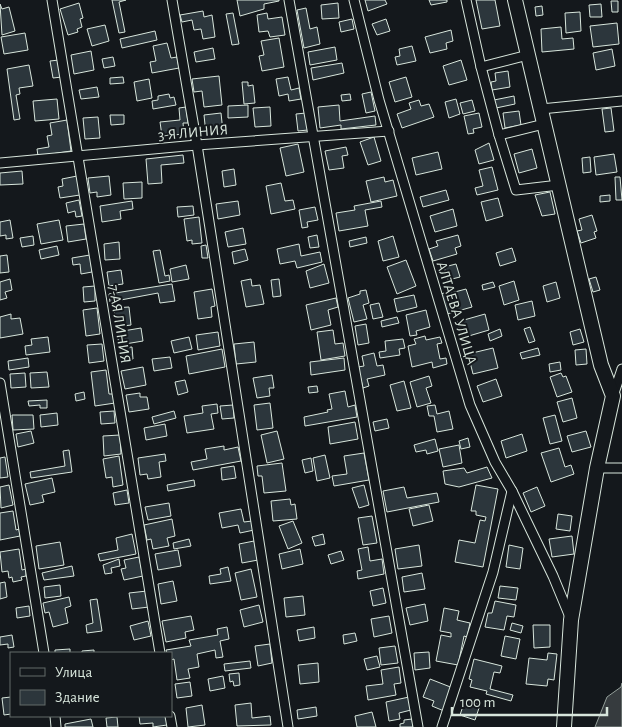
<svg xmlns="http://www.w3.org/2000/svg" width="622" height="727" font-family="'Alegreya Sans',sans-serif">
<style>
.water{fill:#363b3e;stroke:#939e99}
.building{fill:#2c363c;stroke:#d8e6dc}
.lines{fill:none;stroke-linecap:round;stroke-linejoin:round}
.street-casing{stroke:#d8e6dc;stroke-width:11}
.secondary-casing{stroke:#d8e6dc;stroke-width:16}
.street{stroke:#14181c;stroke-width:9}
.secondary{stroke:#14181c;stroke-width:14}
.labels{text-anchor:middle;stroke-width:4;stroke-linejoin:round;paint-order:stroke}
.street-label{font-size:15px;fill:#d8e6dc;stroke:#14181c}
</style>
<rect width="100%" height="100%" fill="#14181c"/>
<!-- water -->
<path class="water" d="M 622,683 L 622,727 L 595,727 L 607,697 L 621,687 Z"/>
<!-- building -->
<g class="building">
<path d="M 112,0 L 126,0 L 119,2 L 125,32 L 119,33 Z"/>
<path d="M 237,0 L 279,0 L 279,1 L 264,4 L 264,9 L 240,16 Z"/>
<path d="M 365,0 L 385,0 L 387,4 L 368,11 Z"/>
<path d="M 429,0 L 447,0 L 447,2 L 431,5 Z"/>
<path d="M 476,0 L 495,0 L 500,26 L 482,29 Z"/>
<path d="M 611,1 L 618,1 L 618,12 L 612,12 Z"/>
<path d="M 79,3 L 83,18 L 80,19 L 82,27 L 77,29 L 78,32 L 68,35 L 60,9 Z"/>
<path d="M 338,3 L 339,18 L 322,19 L 321,5 Z"/>
<path d="M 0,4 L 2,9 L 9,7 L 15,31 L 2,35 Z"/>
<path d="M 601,4 L 602,17 L 590,17 L 589,5 Z"/>
<path d="M 542,6 L 543,15 L 536,16 L 535,7 Z"/>
<path d="M 306,8 L 310,29 L 317,27 L 320,44 L 304,48 L 297,10 Z"/>
<path d="M 203,11 L 204,17 L 212,15 L 215,37 L 203,39 L 201,29 L 194,30 L 192,20 L 182,22 L 180,15 Z"/>
<path d="M 580,12 L 581,31 L 566,33 L 565,13 Z"/>
<path d="M 233,13 L 239,44 L 232,45 L 226,14 Z"/>
<path d="M 267,13 L 268,19 L 282,17 L 285,35 L 270,37 L 268,31 L 259,32 L 257,15 Z"/>
<path d="M 352,19 L 354,29 L 341,32 L 339,22 Z"/>
<path d="M 386,19 L 390,31 L 377,35 L 372,24 Z"/>
<path d="M 617,23 L 619,44 L 593,47 L 590,26 Z"/>
<path d="M 105,25 L 109,41 L 92,46 L 87,29 Z"/>
<path d="M 561,27 L 562,39 L 573,38 L 574,49 L 542,52 L 541,29 Z"/>
<path d="M 451,30 L 453,41 L 446,43 L 447,49 L 430,53 L 425,37 Z"/>
<path d="M 155,31 L 157,40 L 122,48 L 120,39 Z"/>
<path d="M 25,33 L 28,50 L 4,54 L 1,37 Z"/>
<path d="M 279,38 L 284,67 L 262,71 L 259,56 L 264,55 L 261,41 Z"/>
<path d="M 167,43 L 171,58 L 177,57 L 179,68 L 152,73 L 150,62 L 156,61 L 153,46 Z"/>
<path d="M 412,46 L 416,61 L 397,65 L 395,57 L 400,56 L 399,49 Z"/>
<path d="M 335,47 L 337,60 L 310,65 L 308,52 Z"/>
<path d="M 213,48 L 215,59 L 196,62 L 194,52 Z"/>
<path d="M 612,49 L 615,66 L 596,70 L 593,53 Z"/>
<path d="M 91,51 L 94,70 L 74,74 L 71,55 Z"/>
<path d="M 113,57 L 115,66 L 104,68 L 102,59 Z"/>
<path d="M 59,60 L 62,77 L 53,78 L 50,61 Z"/>
<path d="M 461,60 L 467,80 L 449,85 L 443,66 Z"/>
<path d="M 342,63 L 344,73 L 313,80 L 311,68 Z"/>
<path d="M 29,65 L 33,86 L 19,88 L 20,94 L 16,95 L 20,119 L 14,120 L 7,69 Z"/>
<path d="M 508,71 L 510,87 L 492,90 L 491,82 L 496,81 L 495,73 Z"/>
<path d="M 219,76 L 222,105 L 204,107 L 202,91 L 194,92 L 192,79 Z"/>
<path d="M 123,77 L 124,83 L 110,84 L 110,78 Z"/>
<path d="M 288,77 L 291,90 L 299,88 L 301,99 L 289,101 L 288,94 L 279,96 L 276,79 Z"/>
<path d="M 406,77 L 412,97 L 395,102 L 389,82 Z"/>
<path d="M 149,79 L 152,98 L 137,101 L 134,82 Z"/>
<path d="M 242,82 L 248,82 L 248,86 L 253,85 L 255,103 L 244,104 Z"/>
<path d="M 97,87 L 99,97 L 81,99 L 79,90 Z"/>
<path d="M 371,92 L 375,111 L 366,113 L 362,94 Z"/>
<path d="M 169,94 L 170,98 L 174,97 L 176,105 L 153,109 L 152,101 L 158,100 L 158,96 Z"/>
<path d="M 350,94 L 351,100 L 342,101 L 341,95 Z"/>
<path d="M 514,96 L 515,104 L 496,108 L 494,100 Z"/>
<path d="M 57,99 L 59,119 L 35,121 L 33,101 Z"/>
<path d="M 456,99 L 460,114 L 449,118 L 445,102 Z"/>
<path d="M 419,100 L 421,106 L 429,104 L 434,117 L 402,128 L 397,114 L 411,109 L 409,103 Z"/>
<path d="M 472,100 L 475,111 L 463,114 L 460,103 Z"/>
<path d="M 248,105 L 248,117 L 228,118 L 228,106 Z"/>
<path d="M 339,105 L 340,121 L 375,116 L 376,125 L 341,129 L 341,125 L 320,128 L 318,107 Z"/>
<path d="M 186,107 L 188,123 L 183,123 L 184,134 L 162,136 L 160,122 L 180,120 L 179,108 Z"/>
<path d="M 270,107 L 271,126 L 255,127 L 253,108 Z"/>
<path d="M 611,108 L 614,131 L 605,132 L 602,109 Z"/>
<path d="M 519,111 L 521,125 L 505,128 L 503,113 Z"/>
<path d="M 221,113 L 223,132 L 206,134 L 204,115 Z"/>
<path d="M 306,113 L 308,130 L 298,131 L 296,114 Z"/>
<path d="M 479,113 L 482,127 L 473,129 L 474,133 L 468,134 L 464,116 Z"/>
<path d="M 110,115 L 124,115 L 124,124 L 111,125 Z"/>
<path d="M 98,117 L 100,138 L 85,139 L 83,118 Z"/>
<path d="M 67,120 L 71,151 L 38,156 L 37,149 L 49,147 L 47,136 L 52,135 L 50,123 Z"/>
<path d="M 374,137 L 381,161 L 368,165 L 360,142 Z"/>
<path d="M 489,143 L 494,160 L 479,164 L 475,150 Z"/>
<path d="M 298,144 L 304,172 L 286,176 L 280,148 Z"/>
<path d="M 346,147 L 348,155 L 342,156 L 344,168 L 329,170 L 325,151 Z"/>
<path d="M 532,149 L 537,168 L 519,173 L 514,154 Z"/>
<path d="M 438,152 L 442,169 L 416,175 L 412,158 Z"/>
<path d="M 614,154 L 617,172 L 596,175 L 594,157 Z"/>
<path d="M 183,155 L 184,163 L 161,165 L 162,183 L 148,184 L 146,159 Z"/>
<path d="M 590,157 L 591,172 L 583,173 L 582,158 Z"/>
<path d="M 492,167 L 498,190 L 477,195 L 475,188 L 483,186 L 479,170 Z"/>
<path d="M 234,169 L 236,185 L 224,187 L 222,171 Z"/>
<path d="M 22,171 L 23,184 L 0,185 L 0,173 Z"/>
<path d="M 77,176 L 80,195 L 60,198 L 58,187 L 63,186 L 62,179 Z"/>
<path d="M 109,176 L 111,195 L 97,197 L 97,192 L 90,193 L 88,178 Z"/>
<path d="M 384,177 L 385,182 L 393,180 L 397,196 L 371,202 L 366,181 Z"/>
<path d="M 615,177 L 620,177 L 622,200 L 616,200 Z"/>
<path d="M 142,182 L 142,198 L 124,199 L 123,183 Z"/>
<path d="M 281,183 L 285,201 L 293,200 L 295,209 L 271,214 L 266,186 Z"/>
<path d="M 446,190 L 449,200 L 423,207 L 420,197 Z"/>
<path d="M 550,192 L 555,214 L 542,216 L 535,195 Z"/>
<path d="M 610,195 L 610,201 L 600,202 L 600,196 Z"/>
<path d="M 498,198 L 503,216 L 486,221 L 481,202 Z"/>
<path d="M 79,200 L 82,216 L 76,217 L 75,211 L 68,213 L 66,203 Z"/>
<path d="M 132,201 L 133,209 L 120,211 L 121,219 L 102,222 L 100,206 Z"/>
<path d="M 238,201 L 240,215 L 218,219 L 216,204 Z"/>
<path d="M 381,201 L 382,207 L 365,210 L 368,226 L 339,231 L 336,213 L 355,210 L 354,206 Z"/>
<path d="M 193,206 L 194,215 L 178,217 L 177,207 Z"/>
<path d="M 315,207 L 318,220 L 307,222 L 308,227 L 302,228 L 299,210 Z"/>
<path d="M 453,209 L 457,226 L 435,232 L 430,216 Z"/>
<path d="M 592,215 L 597,231 L 594,232 L 596,238 L 581,243 L 577,231 L 582,230 L 579,219 Z"/>
<path d="M 199,217 L 202,243 L 192,244 L 192,240 L 187,241 L 184,219 Z"/>
<path d="M 10,220 L 13,238 L 6,239 L 6,235 L 0,236 L 0,222 Z"/>
<path d="M 59,220 L 63,240 L 41,244 L 37,224 Z"/>
<path d="M 84,224 L 86,239 L 68,242 L 66,226 Z"/>
<path d="M 243,228 L 246,244 L 228,247 L 225,232 Z"/>
<path d="M 317,235 L 319,247 L 310,248 L 308,237 Z"/>
<path d="M 458,235 L 461,246 L 455,248 L 457,254 L 433,261 L 429,249 L 438,246 L 436,241 Z"/>
<path d="M 33,236 L 34,245 L 22,247 L 20,238 Z"/>
<path d="M 393,236 L 399,257 L 383,261 L 378,241 Z"/>
<path d="M 366,237 L 367,243 L 350,247 L 349,241 Z"/>
<path d="M 119,242 L 120,259 L 105,260 L 104,244 Z"/>
<path d="M 299,244 L 301,256 L 320,252 L 322,262 L 297,268 L 295,261 L 280,264 L 277,249 Z"/>
<path d="M 206,245 L 208,258 L 202,258 L 201,246 Z"/>
<path d="M 57,246 L 59,255 L 41,259 L 39,250 Z"/>
<path d="M 512,248 L 516,261 L 500,266 L 496,253 Z"/>
<path d="M 245,249 L 248,260 L 234,264 L 232,252 Z"/>
<path d="M 160,250 L 165,276 L 169,275 L 170,281 L 159,283 L 153,251 Z"/>
<path d="M 7,255 L 9,272 L 0,273 L 0,256 Z"/>
<path d="M 90,255 L 92,272 L 81,274 L 80,264 L 73,265 L 72,258 Z"/>
<path d="M 406,260 L 416,286 L 397,294 L 387,267 Z"/>
<path d="M 324,264 L 329,283 L 310,288 L 306,271 Z"/>
<path d="M 456,264 L 460,277 L 448,280 L 444,267 Z"/>
<path d="M 186,265 L 189,279 L 172,282 L 170,269 Z"/>
<path d="M 121,270 L 123,284 L 109,286 L 107,272 Z"/>
<path d="M 596,277 L 600,290 L 593,292 L 589,279 Z"/>
<path d="M 10,279 L 12,290 L 5,292 L 7,298 L 0,300 L 0,282 Z"/>
<path d="M 251,279 L 252,286 L 260,285 L 264,304 L 246,307 L 241,281 Z"/>
<path d="M 279,279 L 281,296 L 273,297 L 271,280 Z"/>
<path d="M 514,281 L 519,300 L 504,305 L 499,286 Z"/>
<path d="M 493,282 L 495,287 L 483,290 L 482,285 Z"/>
<path d="M 556,282 L 560,298 L 547,302 L 543,286 Z"/>
<path d="M 172,284 L 175,301 L 160,303 L 158,293 L 110,302 L 109,294 Z"/>
<path d="M 95,286 L 95,301 L 84,302 L 83,287 Z"/>
<path d="M 212,289 L 215,306 L 211,307 L 212,317 L 198,319 L 194,292 Z"/>
<path d="M 466,289 L 472,307 L 447,314 L 441,294 L 450,291 L 451,293 Z"/>
<path d="M 366,290 L 369,303 L 363,305 L 367,319 L 354,322 L 348,298 L 360,294 L 360,291 Z"/>
<path d="M 414,295 L 417,307 L 397,312 L 394,299 Z"/>
<path d="M 336,298 L 338,307 L 328,310 L 331,325 L 311,330 L 306,305 Z"/>
<path d="M 532,301 L 535,316 L 518,320 L 515,305 Z"/>
<path d="M 379,303 L 383,317 L 373,319 L 370,305 Z"/>
<path d="M 129,307 L 131,325 L 116,327 L 114,308 Z"/>
<path d="M 97,308 L 100,334 L 86,336 L 83,310 Z"/>
<path d="M 426,310 L 430,327 L 416,331 L 417,335 L 410,336 L 406,315 Z"/>
<path d="M 11,314 L 11,319 L 20,318 L 23,334 L 0,338 L 0,317 Z"/>
<path d="M 485,314 L 489,330 L 462,338 L 457,322 Z"/>
<path d="M 397,317 L 399,323 L 382,327 L 381,321 Z"/>
<path d="M 366,324 L 369,343 L 358,345 L 355,326 Z"/>
<path d="M 530,327 L 535,341 L 529,343 L 524,329 Z"/>
<path d="M 141,328 L 143,341 L 119,345 L 117,332 Z"/>
<path d="M 500,329 L 502,336 L 490,341 L 488,334 Z"/>
<path d="M 580,329 L 584,342 L 573,345 L 570,332 Z"/>
<path d="M 333,330 L 335,344 L 343,343 L 345,356 L 321,360 L 317,332 Z"/>
<path d="M 218,332 L 220,346 L 198,350 L 196,335 Z"/>
<path d="M 425,336 L 426,340 L 440,337 L 442,343 L 437,344 L 440,359 L 446,358 L 447,364 L 433,368 L 432,362 L 412,367 L 408,346 L 416,344 L 414,339 Z"/>
<path d="M 48,337 L 50,352 L 26,355 L 25,346 L 32,345 L 31,339 Z"/>
<path d="M 189,337 L 192,349 L 174,353 L 171,341 Z"/>
<path d="M 403,339 L 405,348 L 399,349 L 400,355 L 380,358 L 379,352 L 386,351 L 385,341 Z"/>
<path d="M 254,342 L 256,362 L 236,364 L 234,344 Z"/>
<path d="M 102,344 L 104,361 L 89,363 L 87,345 Z"/>
<path d="M 132,347 L 133,359 L 122,360 L 120,348 Z"/>
<path d="M 493,348 L 498,368 L 473,374 L 468,354 Z"/>
<path d="M 538,348 L 540,355 L 522,359 L 520,353 Z"/>
<path d="M 222,349 L 225,367 L 189,374 L 186,356 Z"/>
<path d="M 586,349 L 587,364 L 576,365 L 575,350 Z"/>
<path d="M 374,353 L 377,366 L 383,365 L 385,375 L 367,379 L 369,386 L 363,388 L 358,367 L 364,366 L 362,356 Z"/>
<path d="M 170,357 L 172,368 L 154,371 L 152,359 Z"/>
<path d="M 28,358 L 29,367 L 9,370 L 8,361 Z"/>
<path d="M 344,358 L 345,370 L 311,375 L 310,362 Z"/>
<path d="M 560,362 L 561,370 L 550,372 L 549,364 Z"/>
<path d="M 143,367 L 146,385 L 125,389 L 121,371 Z"/>
<path d="M 106,370 L 109,394 L 114,394 L 115,403 L 95,406 L 91,372 Z"/>
<path d="M 47,372 L 49,387 L 31,388 L 30,373 Z"/>
<path d="M 25,373 L 26,387 L 11,388 L 10,374 Z"/>
<path d="M 561,373 L 563,377 L 566,376 L 572,392 L 557,397 L 550,377 Z"/>
<path d="M 272,375 L 274,388 L 269,388 L 270,396 L 257,398 L 253,378 Z"/>
<path d="M 429,376 L 432,386 L 426,388 L 431,403 L 417,407 L 410,382 Z"/>
<path d="M 496,379 L 502,396 L 483,402 L 477,386 Z"/>
<path d="M 185,380 L 188,392 L 178,395 L 175,382 Z"/>
<path d="M 404,381 L 411,408 L 397,411 L 390,385 Z"/>
<path d="M 317,386 L 318,392 L 309,393 L 308,387 Z"/>
<path d="M 345,391 L 348,407 L 355,405 L 357,417 L 305,426 L 304,417 L 328,412 L 327,410 L 332,409 L 329,394 Z"/>
<path d="M 84,392 L 85,399 L 76,401 L 75,394 Z"/>
<path d="M 140,393 L 140,397 L 147,397 L 149,409 L 129,412 L 126,395 Z"/>
<path d="M 572,398 L 577,418 L 563,422 L 557,402 Z"/>
<path d="M 47,400 L 47,408 L 40,408 L 40,405 L 29,406 L 28,401 Z"/>
<path d="M 270,403 L 273,428 L 257,430 L 254,405 Z"/>
<path d="M 217,404 L 218,413 L 211,414 L 214,429 L 187,433 L 184,416 L 203,413 L 202,406 Z"/>
<path d="M 233,405 L 234,418 L 222,419 L 220,406 Z"/>
<path d="M 435,405 L 437,414 L 449,411 L 453,429 L 437,432 L 434,416 L 429,416 L 427,406 Z"/>
<path d="M 114,411 L 115,423 L 101,424 L 100,412 Z"/>
<path d="M 174,411 L 176,418 L 154,424 L 152,417 Z"/>
<path d="M 57,413 L 58,425 L 41,427 L 40,415 Z"/>
<path d="M 12,415 L 33,415 L 34,429 L 13,430 Z"/>
<path d="M 555,415 L 562,441 L 550,444 L 543,418 Z"/>
<path d="M 387,419 L 389,428 L 375,431 L 373,422 Z"/>
<path d="M 355,422 L 358,439 L 330,444 L 328,427 Z"/>
<path d="M 165,424 L 167,436 L 146,440 L 144,428 Z"/>
<path d="M 31,431 L 34,443 L 18,447 L 16,434 Z"/>
<path d="M 277,431 L 284,459 L 267,463 L 261,435 Z"/>
<path d="M 586,431 L 591,447 L 572,452 L 567,436 Z"/>
<path d="M 522,434 L 527,451 L 506,458 L 501,441 Z"/>
<path d="M 120,435 L 121,454 L 104,456 L 103,436 Z"/>
<path d="M 468,438 L 470,447 L 461,449 L 459,441 Z"/>
<path d="M 435,439 L 438,451 L 427,454 L 426,450 L 416,452 L 414,445 Z"/>
<path d="M 459,445 L 462,463 L 443,467 L 439,449 Z"/>
<path d="M 224,446 L 224,450 L 238,447 L 241,461 L 193,470 L 191,462 L 207,459 L 205,449 Z"/>
<path d="M 559,448 L 565,467 L 571,465 L 574,474 L 551,482 L 541,453 Z"/>
<path d="M 69,450 L 72,472 L 31,478 L 30,472 L 65,466 L 63,451 Z"/>
<path d="M 364,453 L 369,480 L 334,486 L 332,476 L 347,474 L 344,456 Z"/>
<path d="M 165,454 L 166,461 L 159,462 L 161,477 L 148,479 L 147,474 L 140,475 L 138,458 Z"/>
<path d="M 325,455 L 330,478 L 317,481 L 313,458 Z"/>
<path d="M 119,456 L 123,485 L 113,487 L 112,477 L 106,478 L 103,459 Z"/>
<path d="M 5,457 L 8,477 L 0,478 L 0,458 Z"/>
<path d="M 311,458 L 313,471 L 305,473 L 302,460 Z"/>
<path d="M 282,463 L 286,491 L 264,493 L 262,476 L 258,476 L 257,466 Z"/>
<path d="M 234,466 L 236,478 L 222,480 L 221,468 Z"/>
<path d="M 487,467 L 492,478 L 459,487 L 445,484 L 443,471 L 464,468 L 467,473 Z"/>
<path d="M 52,478 L 55,492 L 42,495 L 44,502 L 30,505 L 25,484 Z"/>
<path d="M 194,480 L 195,486 L 168,491 L 167,485 Z"/>
<path d="M 9,485 L 13,505 L 1,508 L 0,487 Z"/>
<path d="M 364,485 L 369,505 L 359,508 L 352,488 Z"/>
<path d="M 476,485 L 498,489 L 483,567 L 455,562 L 459,540 L 475,543 L 480,520 L 485,521 L 486,517 L 476,515 L 476,511 L 471,511 Z"/>
<path d="M 404,487 L 407,498 L 437,493 L 439,502 L 387,512 L 383,491 Z"/>
<path d="M 537,487 L 545,506 L 531,512 L 523,493 Z"/>
<path d="M 127,490 L 129,503 L 115,505 L 113,493 Z"/>
<path d="M 290,499 L 291,505 L 295,504 L 297,519 L 273,521 L 271,501 Z"/>
<path d="M 169,503 L 171,516 L 148,520 L 145,507 Z"/>
<path d="M 429,505 L 433,521 L 413,526 L 409,509 Z"/>
<path d="M 241,509 L 244,522 L 252,521 L 254,530 L 240,533 L 238,525 L 222,528 L 219,513 Z"/>
<path d="M 13,511 L 16,530 L 19,529 L 20,536 L 0,540 L 0,513 Z"/>
<path d="M 558,514 L 572,516 L 570,531 L 556,529 Z"/>
<path d="M 372,516 L 377,543 L 363,545 L 358,518 Z"/>
<path d="M 172,519 L 175,536 L 167,538 L 169,546 L 153,549 L 151,539 L 147,540 L 144,525 Z"/>
<path d="M 293,521 L 302,543 L 288,549 L 279,526 Z"/>
<path d="M 132,534 L 136,554 L 100,561 L 98,554 L 118,550 L 116,538 Z"/>
<path d="M 323,534 L 325,544 L 315,546 L 312,537 Z"/>
<path d="M 572,536 L 574,554 L 552,557 L 549,539 Z"/>
<path d="M 189,539 L 191,546 L 174,549 L 173,543 Z"/>
<path d="M 254,541 L 258,560 L 242,563 L 239,544 Z"/>
<path d="M 60,542 L 64,565 L 39,569 L 36,546 Z"/>
<path d="M 419,545 L 422,566 L 398,569 L 395,549 Z"/>
<path d="M 509,545 L 523,548 L 520,569 L 506,567 Z"/>
<path d="M 368,547 L 370,561 L 382,559 L 384,574 L 358,579 L 357,571 L 362,570 L 358,549 Z"/>
<path d="M 19,549 L 22,570 L 26,569 L 26,576 L 21,577 L 22,580 L 13,582 L 12,577 L 9,578 L 8,571 L 2,572 L 0,552 Z"/>
<path d="M 300,549 L 303,564 L 282,569 L 279,554 Z"/>
<path d="M 178,550 L 181,566 L 158,570 L 155,554 Z"/>
<path d="M 341,551 L 344,560 L 331,564 L 328,555 Z"/>
<path d="M 139,557 L 143,576 L 124,580 L 121,569 L 126,568 L 124,560 Z"/>
<path d="M 119,559 L 120,566 L 111,568 L 112,573 L 105,574 L 103,565 Z"/>
<path d="M 72,566 L 74,576 L 44,580 L 42,573 Z"/>
<path d="M 228,567 L 231,581 L 210,584 L 209,576 L 221,574 L 220,569 Z"/>
<path d="M 251,569 L 257,597 L 241,600 L 235,573 Z"/>
<path d="M 422,573 L 425,589 L 404,592 L 402,577 Z"/>
<path d="M 173,581 L 177,601 L 161,604 L 158,584 Z"/>
<path d="M 5,582 L 7,597 L 0,599 L 0,583 Z"/>
<path d="M 60,585 L 61,596 L 45,598 L 44,587 Z"/>
<path d="M 500,586 L 518,588 L 516,600 L 498,598 Z"/>
<path d="M 383,588 L 386,603 L 373,606 L 370,591 Z"/>
<path d="M 147,591 L 149,607 L 132,609 L 129,593 Z"/>
<path d="M 303,596 L 305,615 L 286,617 L 284,598 Z"/>
<path d="M 69,597 L 71,606 L 65,608 L 68,623 L 53,627 L 49,612 L 45,613 L 43,603 Z"/>
<path d="M 97,599 L 102,631 L 87,633 L 86,625 L 93,623 L 90,600 Z"/>
<path d="M 495,601 L 516,605 L 514,617 L 507,616 L 504,630 L 485,627 L 488,613 L 492,613 Z"/>
<path d="M 425,604 L 428,621 L 410,625 L 406,608 Z"/>
<path d="M 259,605 L 263,622 L 244,627 L 240,610 Z"/>
<path d="M 29,606 L 30,616 L 17,618 L 16,608 Z"/>
<path d="M 444,608 L 459,611 L 457,620 L 470,623 L 467,637 L 464,636 L 458,665 L 436,661 L 441,635 L 451,637 L 451,633 L 440,631 Z"/>
<path d="M 191,616 L 194,630 L 185,632 L 186,638 L 166,642 L 162,621 Z"/>
<path d="M 389,616 L 392,633 L 374,637 L 371,619 Z"/>
<path d="M 148,621 L 151,636 L 134,640 L 130,626 Z"/>
<path d="M 512,623 L 523,626 L 521,633 L 510,630 Z"/>
<path d="M 533,625 L 550,625 L 550,647 L 534,648 Z"/>
<path d="M 227,627 L 229,639 L 220,641 L 223,657 L 216,658 L 215,650 L 197,654 L 199,667 L 188,669 L 190,678 L 177,680 L 174,659 L 171,660 L 171,653 L 167,653 L 166,650 L 191,646 L 189,640 L 218,635 L 217,629 Z"/>
<path d="M 314,627 L 315,638 L 299,641 L 297,630 Z"/>
<path d="M 355,633 L 357,641 L 344,644 L 343,635 Z"/>
<path d="M 12,635 L 14,647 L 8,648 L 8,644 L 0,645 L 0,637 Z"/>
<path d="M 505,636 L 520,639 L 516,659 L 501,656 Z"/>
<path d="M 270,644 L 272,663 L 258,666 L 255,646 Z"/>
<path d="M 395,646 L 398,663 L 381,665 L 379,648 Z"/>
<path d="M 70,649 L 70,653 L 55,653 L 55,650 Z"/>
<path d="M 94,650 L 94,653 L 82,653 L 82,651 Z"/>
<path d="M 429,652 L 430,668 L 415,670 L 414,653 Z"/>
<path d="M 548,653 L 557,654 L 554,680 L 548,679 L 547,686 L 526,684 L 529,658 L 547,660 Z"/>
<path d="M 377,656 L 380,667 L 367,670 L 364,659 Z"/>
<path d="M 474,659 L 502,666 L 500,673 L 494,672 L 490,689 L 513,695 L 511,701 L 486,694 L 487,691 L 470,687 L 472,680 L 469,679 Z"/>
<path d="M 250,661 L 251,668 L 225,671 L 224,664 Z"/>
<path d="M 318,663 L 319,682 L 300,684 L 298,665 Z"/>
<path d="M 399,667 L 401,683 L 394,684 L 396,695 L 368,700 L 366,686 L 383,684 L 381,670 Z"/>
<path d="M 239,673 L 240,685 L 234,686 L 233,681 L 230,682 L 229,674 Z"/>
<path d="M 223,676 L 225,688 L 210,691 L 208,679 Z"/>
<path d="M 430,679 L 453,688 L 444,711 L 432,706 L 434,701 L 423,697 Z"/>
<path d="M 190,682 L 192,696 L 177,698 L 175,684 Z"/>
<path d="M 11,697 L 11,714 L 4,715 L 2,698 Z"/>
<path d="M 409,697 L 411,710 L 399,713 L 400,719 L 389,721 L 386,702 Z"/>
<path d="M 465,700 L 480,705 L 475,720 L 460,715 Z"/>
<path d="M 251,703 L 252,718 L 270,716 L 271,725 L 237,726 L 235,705 Z"/>
<path d="M 202,705 L 205,725 L 188,727 L 186,708 Z"/>
<path d="M 316,707 L 317,716 L 298,719 L 297,710 Z"/>
<path d="M 372,712 L 376,727 L 357,727 L 355,716 Z"/>
<path d="M 139,716 L 166,716 L 167,725 L 153,727 L 153,723 L 140,724 Z"/>
<path d="M 117,717 L 118,727 L 107,727 L 106,718 Z"/>
<path d="M 91,719 L 93,727 L 65,727 L 65,724 Z"/>
<path d="M 412,719 L 413,727 L 400,727 L 400,724 L 404,723 L 404,720 Z"/>
</g>
<g class="lines">
<!-- street casing -->
<g class="street-casing">
<g id="street">
<path d="M 52,0 L 160,653"/>
<path d="M 172,0 L 197,145 L 288,727"/>
<path d="M 289,0 L 418,727"/>
<path d="M 354,0 L 379,100 L 470,405 L 495,462 L 512,491 L 553,576 L 570,617"/>
<path d="M 466,0 L 481,67"/>
<path d="M 528,55 L 481,67 L 499,135 L 544,124"/>
<path d="M 541,109 L 622,101"/>
<path d="M 499,135 L 516,190 L 559,185"/>
<path d="M 0,163 L 197,145 L 389,131"/>
<path d="M 0,383 L 44,653"/>
<path d="M 613,396 L 622,369"/>
<path d="M 597,468 L 622,468"/>
<path d="M 55,716 L 56,727"/>
<path d="M 170,716 L 172,727"/>
<path d="M 442,727 L 493,572 L 512,491"/>
</g>
</g>
<!-- secondary casing -->
<g class="secondary-casing">
<path id="secondary" d="M 515,0 L 601,365 L 613,396 L 597,468 L 571,620 L 564,727"/>
</g>
<!-- street -->
<use href="#street" class="street"/>
<!-- secondary -->
<use href="#secondary" class="secondary"/>
</g>
<g class="labels">
<!-- street labels -->
<g class="street-label">
<text transform="translate(193 132) rotate(-5)" y="5">3-Я ЛИНИЯ</text>
<text transform="translate(457 313) rotate(73)" y="5">АЛТАЕВА УЛИЦА</text>
<text transform="translate(120 324) rotate(81)" y="5">7-АЯ ЛИНИЯ</text>
</g>
</g>
<!-- legend -->
<rect x="10" y="652" width="162" height="65" fill="#14181c" stroke="#626a69"/>
<rect x="20" y="668" width="25" height="8" fill="#14181c" stroke="#626a69"/>
<text x="55" y="677" font-size="15" fill="#d8e6dc">Улица</text>
<rect x="20" y="690" width="25" height="15" fill="#2c363c" stroke="#626a69"/>
<text x="55" y="702" font-size="15" fill="#d8e6dc">Здание</text>
<!-- scale -->
<path d="M452 707v8h155v-8" fill="none" stroke="#d8e6dc" stroke-width="2.5"/>
<text x="460" y="707" font-size="15" fill="#d8e6dc" stroke="#14181c" stroke-width="4" paint-order="stroke">100 m</text>
</svg>
